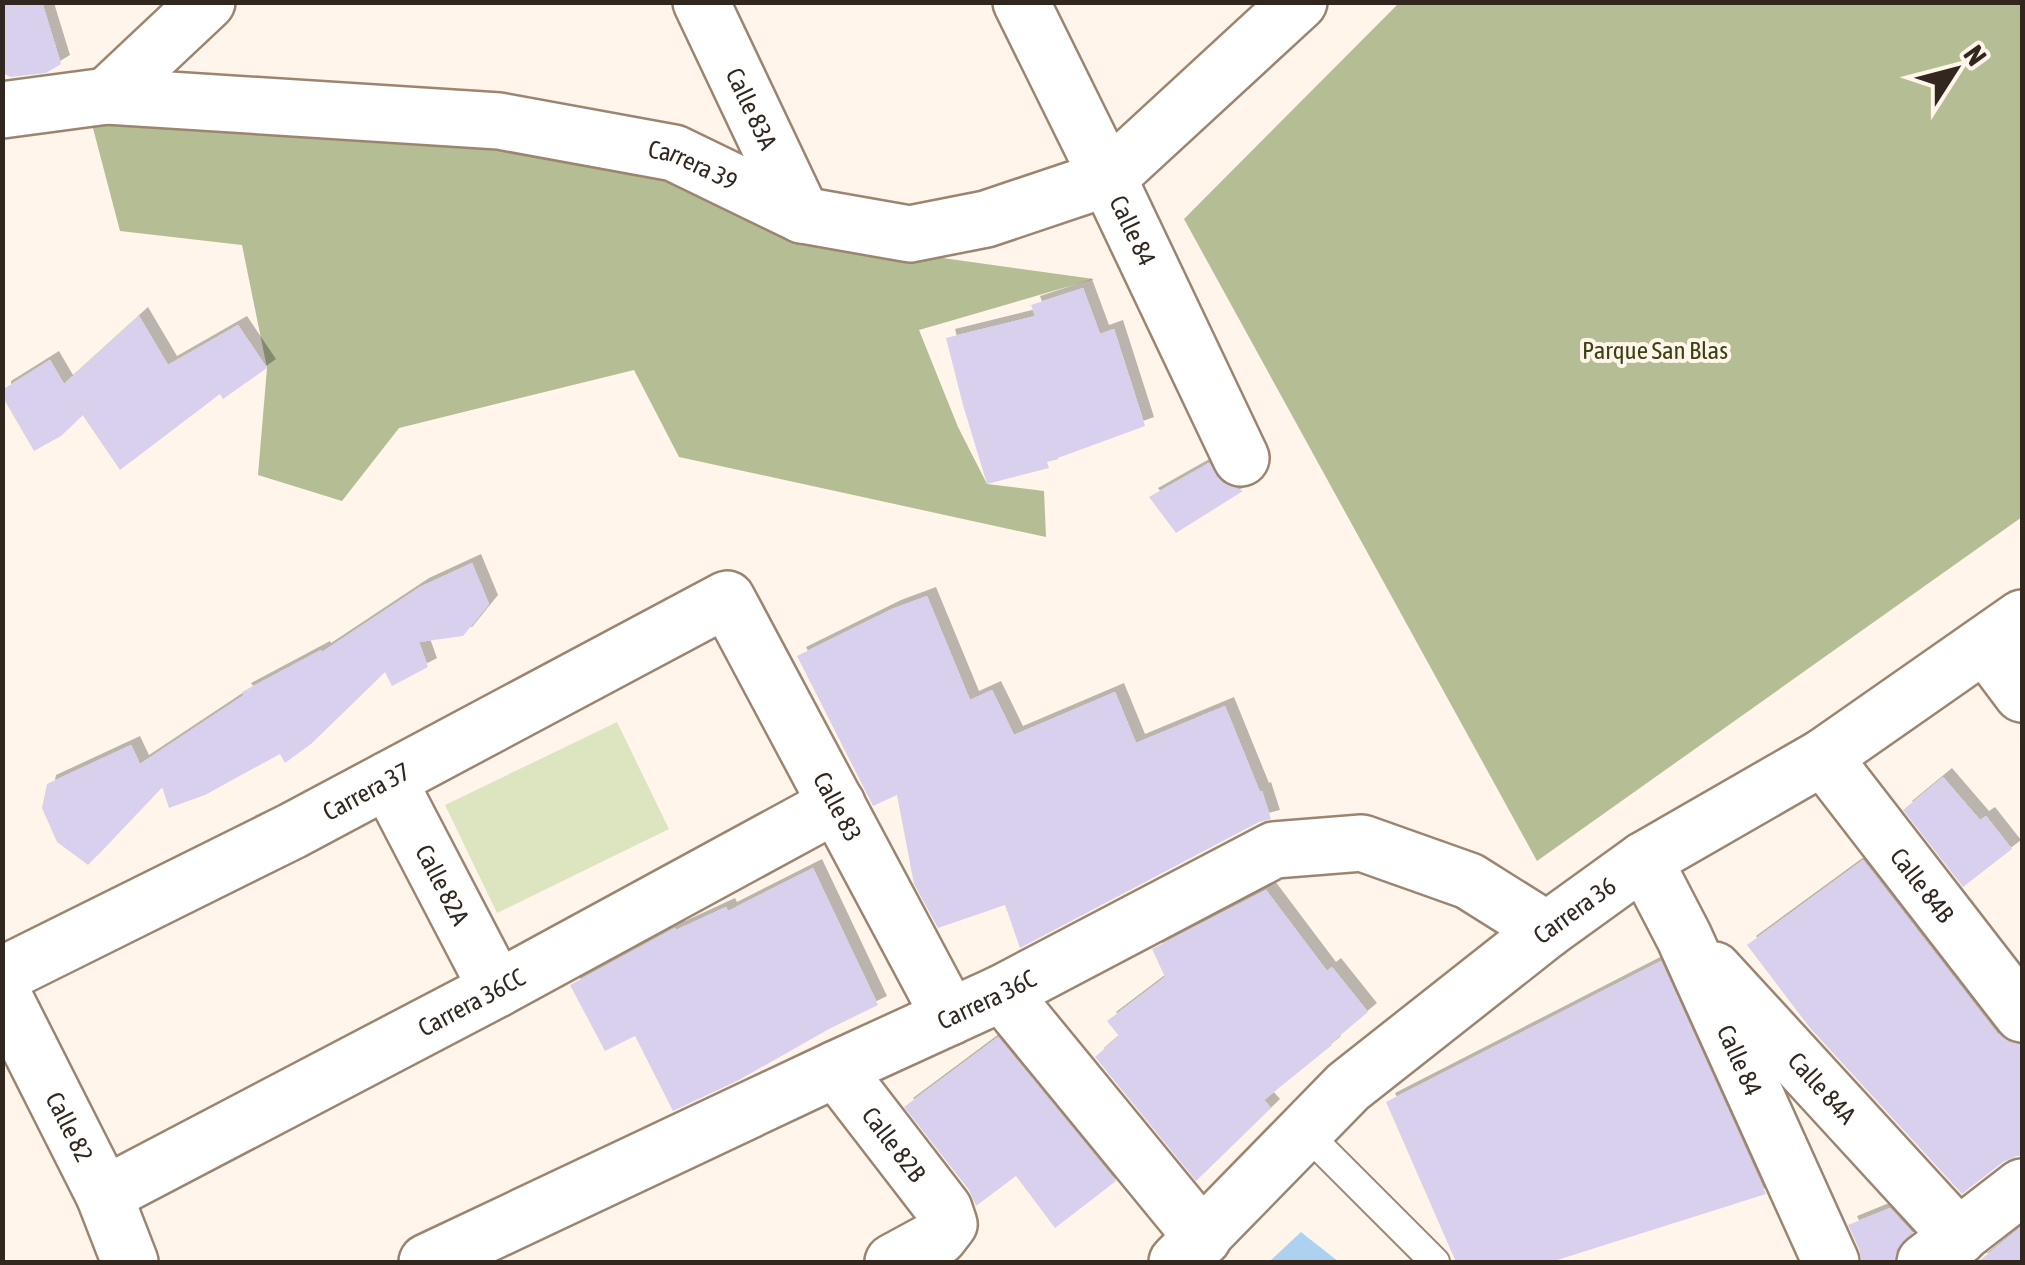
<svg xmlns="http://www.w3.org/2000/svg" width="2025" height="1265" font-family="'Asap Condensed',sans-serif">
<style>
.green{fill:#dce5c0}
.forest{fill:#b4bd93}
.water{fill:#add1f0}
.building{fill:#d9d0ee;filter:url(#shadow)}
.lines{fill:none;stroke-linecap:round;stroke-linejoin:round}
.lane-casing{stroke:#9c8570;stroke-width:32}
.street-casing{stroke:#9c8570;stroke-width:60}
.secondary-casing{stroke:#9c8570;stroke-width:60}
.lane{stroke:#fff;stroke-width:28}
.street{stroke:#fff;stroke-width:55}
.secondary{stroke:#fff;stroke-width:55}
.labels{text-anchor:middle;stroke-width:8;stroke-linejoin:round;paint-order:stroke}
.street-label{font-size:25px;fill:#31271e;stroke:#fff5eb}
.park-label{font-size:25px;fill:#3b4211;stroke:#fff5eb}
</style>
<defs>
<filter id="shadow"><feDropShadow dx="9" dy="-9" stdDeviation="0" flood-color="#0004"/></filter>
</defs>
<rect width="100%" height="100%" fill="#fff5eb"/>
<!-- green -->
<path class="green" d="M 617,722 L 669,829 L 497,913 L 445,805 Z"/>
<!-- forest -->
<g class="forest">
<path d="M 1399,3 L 2022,3 L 2022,517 L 1537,861 L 1184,219 Z"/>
<path d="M 89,113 L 385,135 L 650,172 L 914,254 L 1094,279 L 919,330 L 958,427 L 987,484 L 1044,491 L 1046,537 L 679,457 L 634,370 L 399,428 L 342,501 L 258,475 L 267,368 L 242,245 L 120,231 Z"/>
</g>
<!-- water -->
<path class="water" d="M 1301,1232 L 1339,1262 L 1269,1262 Z"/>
<!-- building -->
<g class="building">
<path d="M 2,2 L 42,2 L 61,64 L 46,73 L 11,77 L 2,73 Z"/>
<path d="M 1083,288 L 1100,334 L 1114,329 L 1145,426 L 1047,462 L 1049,468 L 987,484 L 963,405 L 946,338 L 1035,316 L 1031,305 Z"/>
<path d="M 139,316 L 168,365 L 238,325 L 267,368 L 223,399 L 220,394 L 120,470 L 75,404 L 82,416 L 61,436 L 34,451 L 2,396 L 2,390 L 50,360 L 64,384 Z"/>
<path d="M 1209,463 L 1223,483 L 1243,491 L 1176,533 L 1149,497 Z"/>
<path d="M 472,563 L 489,604 L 463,636 L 419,642 L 428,667 L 392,686 L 385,672 L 311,744 L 285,763 L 280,754 L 205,795 L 169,808 L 162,787 L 88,865 L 57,842 L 42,808 L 47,784 L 131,745 L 140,764 L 244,695 L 242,692 L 321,650 L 322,652 L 420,587 Z"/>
<path d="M 927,596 L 970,700 L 992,690 L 1014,735 L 1115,692 L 1136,743 L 1225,706 L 1260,792 L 1262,791 L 1271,819 L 1259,822 L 1020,948 L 1005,905 L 938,928 L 914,884 L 897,795 L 873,806 L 797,656 L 892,609 Z"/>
<path d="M 1943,777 L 1980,820 L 1986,816 L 2012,849 L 1963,887 L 1903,810 Z"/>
<path d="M 1863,860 L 1997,1033 L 2009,1042 L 2022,1045 L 2022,1156 L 2017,1156 L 2003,1162 L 1962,1194 L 1810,1028 L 1747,945 Z"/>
<path d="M 813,868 L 878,1005 L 829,1029 L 739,1080 L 673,1111 L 635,1036 L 605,1051 L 570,985 L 675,928 L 676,930 L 726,907 L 728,911 Z"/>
<path d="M 1266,890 L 1327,971 L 1332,967 L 1368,1012 L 1331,1043 L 1332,1045 L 1264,1100 L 1271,1108 L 1196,1181 L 1095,1057 L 1119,1036 L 1107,1021 L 1165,977 L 1152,949 Z"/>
<path d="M 1661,961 L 1766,1194 L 1551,1262 L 1456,1262 L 1386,1102 Z"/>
<path d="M 998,1037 L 1116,1181 L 1055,1228 L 1016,1176 L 976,1206 L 969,1190 L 904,1107 Z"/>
<path d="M 1890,1208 L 1912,1232 L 1897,1249 L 1894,1262 L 1862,1262 L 1859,1249 L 1848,1225 Z"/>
<path d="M 2022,1226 L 2022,1262 L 1976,1262 L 1979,1261 Z"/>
</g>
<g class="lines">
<!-- lane casing -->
<g class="lane-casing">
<path id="lane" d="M 1305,1132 L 1435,1262"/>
</g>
<!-- street casing -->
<g class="street-casing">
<g id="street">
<path id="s1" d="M 701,2 L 802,215"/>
<path d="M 107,96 L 207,2"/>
<path id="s2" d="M 1108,178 L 1241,458"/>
<path d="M 1986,646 L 2022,694"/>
<path id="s3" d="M 1823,757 L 2022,1014"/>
<path id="s4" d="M 388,780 L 497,989"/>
<path id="s5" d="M 1644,860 L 1684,937 L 1831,1262"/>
<path id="s6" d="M 1714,970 L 1959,1237"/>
<path id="s7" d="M 2,975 L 292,831 L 727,599 L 950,1017"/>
<path id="s8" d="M 2,993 L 104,1195 L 130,1262"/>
<path d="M 1002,993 L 1203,1238"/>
<path id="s9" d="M 836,1069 L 944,1209 L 949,1224 L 939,1237 L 893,1262"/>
<path id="s10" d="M 104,1195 L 497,989 L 837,804"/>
<path id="s11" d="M 427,1262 L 836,1069 L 1002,993 L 1274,850 L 1362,843 L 1469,881 L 1547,930"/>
<path d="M 1925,1262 L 2022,1187"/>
</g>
</g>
<!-- secondary casing -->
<g class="secondary-casing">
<g id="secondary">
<path d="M 1021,2 L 1108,178"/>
<path id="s12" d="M 2,110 L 107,96 L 499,121 L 674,153 L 802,215 L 910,234 L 986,219 L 1108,178 L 1299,2"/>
<path id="s13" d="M 1177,1262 L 1348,1087 L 1547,930 L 1644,860 L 1823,757 L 2022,618"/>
</g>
</g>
<!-- lane -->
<use href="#lane" class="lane"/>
<!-- street -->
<use href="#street" class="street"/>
<!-- secondary -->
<use href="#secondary" class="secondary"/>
</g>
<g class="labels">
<!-- street labels -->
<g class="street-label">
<text dy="9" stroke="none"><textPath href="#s1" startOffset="118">Calle 83A</textPath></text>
<text dy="9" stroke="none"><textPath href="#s12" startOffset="698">Carrera 39</textPath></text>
<text dy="9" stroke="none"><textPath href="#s2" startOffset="58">Calle 84</textPath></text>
<text dy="9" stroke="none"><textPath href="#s7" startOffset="408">Carrera 37</textPath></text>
<text dy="9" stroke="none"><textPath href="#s7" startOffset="1052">Calle 83</textPath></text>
<text dy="9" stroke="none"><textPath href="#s4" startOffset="118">Calle 82A</textPath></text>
<text dy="9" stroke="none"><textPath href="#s3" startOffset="162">Calle 84B</textPath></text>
<text dy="9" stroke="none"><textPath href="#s13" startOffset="532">Carrera 36</textPath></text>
<text dy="9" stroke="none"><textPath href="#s11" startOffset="618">Carrera 36C</textPath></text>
<text dy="9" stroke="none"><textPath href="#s10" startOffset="415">Carrera 36CC</textPath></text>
<text dy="9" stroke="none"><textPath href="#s5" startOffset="222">Calle 84</textPath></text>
<text dy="9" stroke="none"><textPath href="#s6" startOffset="160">Calle 84A</textPath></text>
<text dy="9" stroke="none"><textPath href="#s8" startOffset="150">Calle 82</textPath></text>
<text dy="9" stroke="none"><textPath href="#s9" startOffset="95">Calle 82B</textPath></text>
</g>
<!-- park labels -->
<g class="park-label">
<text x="1655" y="359">Parque San Blas</text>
</g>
</g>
<!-- border -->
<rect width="2025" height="1265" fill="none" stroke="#31271e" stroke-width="10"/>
<!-- north arrow -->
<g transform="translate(1955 70) rotate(54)" stroke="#fff5eb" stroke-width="8" paint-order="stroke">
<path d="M0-8L18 38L0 25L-18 38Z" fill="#31271e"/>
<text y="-15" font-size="28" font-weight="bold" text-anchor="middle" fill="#31271e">N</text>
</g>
</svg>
